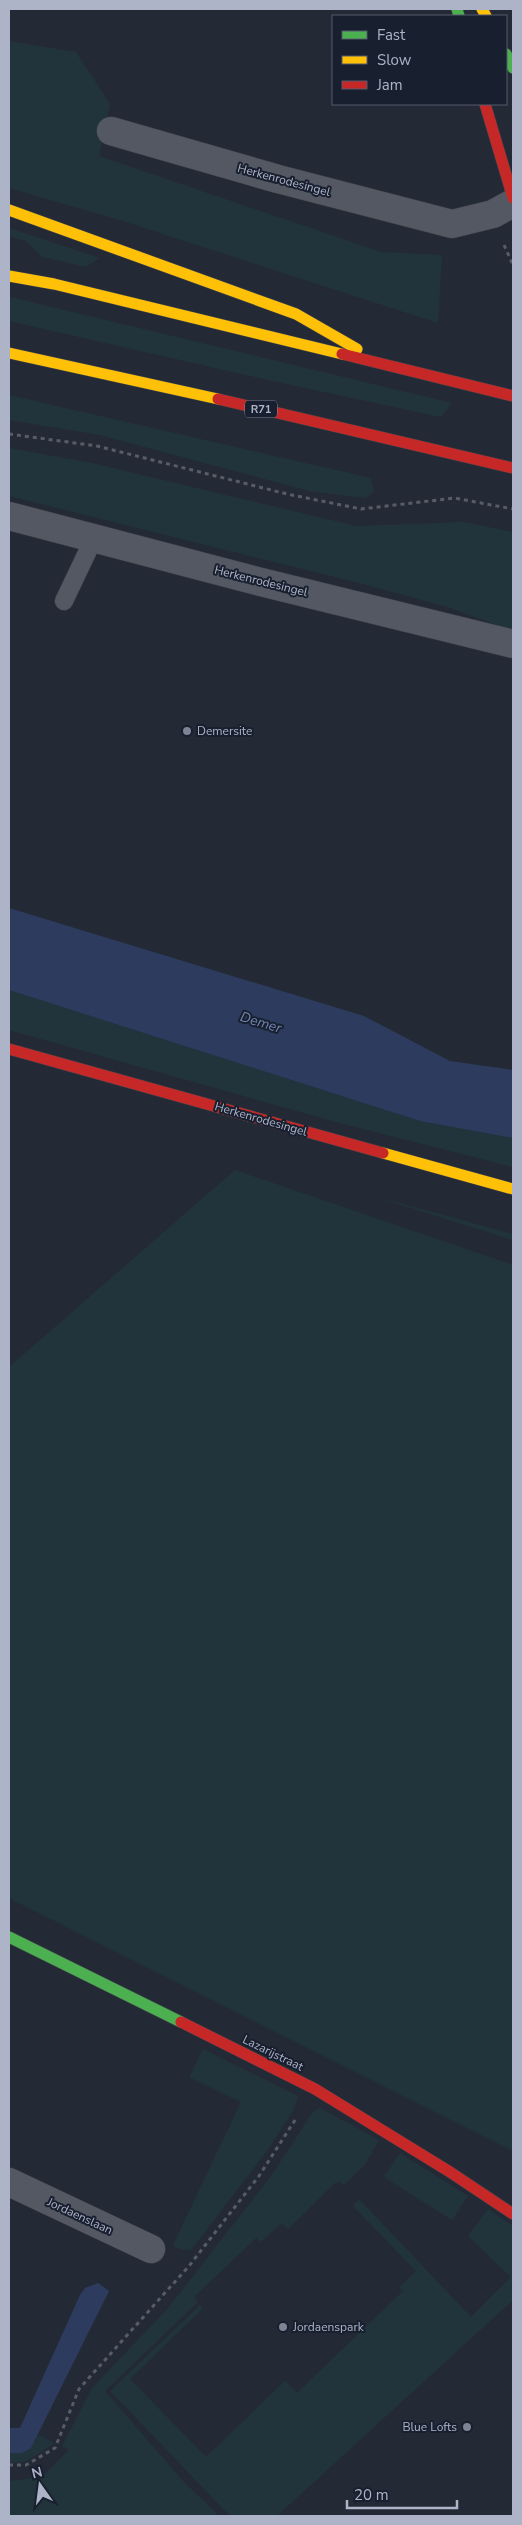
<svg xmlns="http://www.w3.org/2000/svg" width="522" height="2525" font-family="'Nunito Sans',sans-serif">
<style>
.green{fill:#21343b}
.water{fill:#2d3c5e}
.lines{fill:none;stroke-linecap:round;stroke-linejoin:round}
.lane-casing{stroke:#41454d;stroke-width:19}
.street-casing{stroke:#41454d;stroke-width:29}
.fast-casing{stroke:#41454d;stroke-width:12}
.slow-casing{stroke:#41454d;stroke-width:12}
.jam-casing{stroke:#41454d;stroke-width:12}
.path{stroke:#575c65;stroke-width:3;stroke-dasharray:4 4;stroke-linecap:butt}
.lane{stroke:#545862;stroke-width:18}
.street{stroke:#545862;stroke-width:28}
.fast{stroke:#4caf50;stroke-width:11}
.slow{stroke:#ffc107;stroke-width:11}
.jam{stroke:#c62828;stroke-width:11}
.poi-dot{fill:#7d8494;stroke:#181f2f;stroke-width:2}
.labels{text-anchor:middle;stroke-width:4;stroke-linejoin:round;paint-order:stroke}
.shield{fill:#181f2f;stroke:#808799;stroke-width:1}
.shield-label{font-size:11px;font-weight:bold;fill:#adb4c7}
.street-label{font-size:12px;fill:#adb4c7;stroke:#181f2f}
.poi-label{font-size:12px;fill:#adb4c7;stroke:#181f2f;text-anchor:start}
.water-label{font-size:14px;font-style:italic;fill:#7186b3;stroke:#181f2f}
</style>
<rect width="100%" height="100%" fill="#242a35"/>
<!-- green -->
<g class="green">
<path d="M 9,41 L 76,52 L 110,104 L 99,156 L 381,252 L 442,255 L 438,323 L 123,221 L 9,188 Z"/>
<path d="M 9,228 L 99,258 L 86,267 L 43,257 L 26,241 L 9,236 Z"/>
<path d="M 9,298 L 14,298 L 452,403 L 441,417 L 273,381 L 9,321 Z"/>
<path d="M 9,395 L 371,478 L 374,492 L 365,498 L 309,491 L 100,435 L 9,420 Z"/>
<path d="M 9,448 L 92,463 L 356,526 L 464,522 L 513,532 L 513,631 L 448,607 L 359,583 L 9,496 Z"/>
<path d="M 9,990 L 420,1121 L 513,1138 L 513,1167 L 336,1122 L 9,1030 Z"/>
<path d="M 235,1170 L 513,1265 L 513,2151 L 9,1898 L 9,1367 Z"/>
<path d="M 370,1195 L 513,1234 L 513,1240 Z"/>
<path d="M 203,2049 L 298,2096 L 294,2109 L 267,2151 L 191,2250 L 180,2249 L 173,2245 L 241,2102 L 189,2077 Z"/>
<path d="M 320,2108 L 379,2140 L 364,2166 L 344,2185 L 340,2182 L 335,2183 L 288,2229 L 282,2223 L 261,2242 L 256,2238 L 194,2297 L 198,2302 L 105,2391 L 183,2481 L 219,2516 L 9,2516 L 9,2481 L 42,2477 L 69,2450 L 62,2446 L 92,2388 L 169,2307 L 271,2176 L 313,2112 Z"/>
<path d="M 400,2153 L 468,2196 L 452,2220 L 384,2177 Z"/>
<path d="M 359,2199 L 471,2317 L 511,2277 L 468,2236 L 488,2209 L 513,2226 L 513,2300 L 277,2516 L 230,2516 L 110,2391 L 200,2305 L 203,2308 L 130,2379 L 206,2457 L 285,2381 L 297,2393 L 403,2291 L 399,2287 L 416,2271 L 353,2206 Z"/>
<path d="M 38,2435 L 55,2443 L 25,2462 L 9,2463 L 9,2453 L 31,2448 Z"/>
</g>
<!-- water -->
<g class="water">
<path d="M 9,908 L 364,1016 L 450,1061 L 513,1070 L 513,1138 L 420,1121 L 9,990 Z"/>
<path d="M 98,2283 L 109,2291 L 31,2448 L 22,2453 L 9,2453 L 9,2428 L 20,2428 L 80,2295 L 85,2288 Z"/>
</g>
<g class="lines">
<!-- lane casing -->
<g class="lane-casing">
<path id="lane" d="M 64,601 L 94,538"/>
</g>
<!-- street casing -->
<g class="street-casing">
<g id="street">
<path d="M 111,131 L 278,179 L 452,224 L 493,214 L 513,203"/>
<path d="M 9,516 L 257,581 L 513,644"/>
<path d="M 9,2182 L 151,2249"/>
</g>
</g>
<!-- fast casing -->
<g class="fast-casing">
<g id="fast">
<path d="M 457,9 L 459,16"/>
<path d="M 506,54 L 513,68"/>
<path d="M 9,1937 L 181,2022"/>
</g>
</g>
<!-- slow casing -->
<g class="slow-casing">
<g id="slow">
<path d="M 482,9 L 486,16"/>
<path d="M 9,210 L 296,314 L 357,349"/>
<path d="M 9,276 L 54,284 L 342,354"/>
<path d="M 9,353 L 218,399"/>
<path d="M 383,1153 L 513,1189"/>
</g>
</g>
<!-- jam casing -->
<g class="jam-casing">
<g id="jam">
<path d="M 485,104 L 513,198"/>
<path d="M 342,354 L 513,396"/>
<path d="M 218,399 L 513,468"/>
<path d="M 9,1049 L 383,1153"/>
<path d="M 181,2022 L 315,2089 L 450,2172 L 513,2214"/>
</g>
</g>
<!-- path -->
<g class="path">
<path d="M 504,245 L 513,265"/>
<path d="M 9,434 L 97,446 L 287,494 L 361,509 L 455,498 L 513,509"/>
<path d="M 9,2465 L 26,2465 L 55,2448 L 79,2389 L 189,2266 L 259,2176 L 297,2117"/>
</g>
<!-- lane -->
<use href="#lane" class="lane"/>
<!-- street -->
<use href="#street" class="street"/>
<!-- fast -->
<use href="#fast" class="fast"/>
<!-- slow -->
<use href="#slow" class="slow"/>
<!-- jam -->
<use href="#jam" class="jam"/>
</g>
<!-- markers -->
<g class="poi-dot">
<circle cx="187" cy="731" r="5"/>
<circle cx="283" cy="2327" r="5"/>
<circle cx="467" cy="2427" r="5"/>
</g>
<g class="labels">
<!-- shield labels -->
<rect class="shield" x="245" y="400.5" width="32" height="17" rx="4"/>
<g class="shield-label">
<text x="261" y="413">R71</text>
</g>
<!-- street labels -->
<g class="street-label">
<text transform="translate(284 180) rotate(15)" y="4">Herkenrodesingel</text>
<text transform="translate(261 581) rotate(14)" y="4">Herkenrodesingel</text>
<text transform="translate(261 1119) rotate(16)" y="4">Herkenrodesingel</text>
<text transform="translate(273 2053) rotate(26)" y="4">Lazarijstraat</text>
<text transform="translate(80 2216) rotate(25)" y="4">Jordaenslaan</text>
</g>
<!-- poi labels -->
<g class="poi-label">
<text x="197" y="735">Demersite</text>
<text x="293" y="2331">Jordaenspark</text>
<text x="457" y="2431" text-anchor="end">Blue Lofts</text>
</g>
<!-- water labels -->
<g class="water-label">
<text transform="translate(261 1022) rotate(17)" y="5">Demer</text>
</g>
</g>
<!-- border -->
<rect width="522" height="2525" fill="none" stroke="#adb4c7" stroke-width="20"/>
<!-- legend -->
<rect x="332" y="15" width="175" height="90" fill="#181f2f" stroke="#545b6c"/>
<rect x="342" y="31" width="25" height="8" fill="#4caf50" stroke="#545b6c"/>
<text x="377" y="40" font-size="15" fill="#adb4c7">Fast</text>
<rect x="342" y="56" width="25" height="8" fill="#ffc107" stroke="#545b6c"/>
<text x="377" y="65" font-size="15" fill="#adb4c7">Slow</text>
<rect x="342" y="81" width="25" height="8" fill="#c62828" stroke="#545b6c"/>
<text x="377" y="90" font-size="15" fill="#adb4c7">Jam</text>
<!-- north arrow -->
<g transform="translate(40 2485) rotate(346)" stroke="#181f2f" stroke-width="4" paint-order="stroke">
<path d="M0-4L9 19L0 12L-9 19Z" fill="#adb4c7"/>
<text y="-8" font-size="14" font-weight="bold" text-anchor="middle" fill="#adb4c7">N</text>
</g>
<!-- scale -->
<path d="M347 2500v8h110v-8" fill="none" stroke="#adb4c7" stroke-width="2.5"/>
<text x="354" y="2500" font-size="15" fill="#adb4c7" stroke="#181f2f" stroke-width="4" paint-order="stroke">20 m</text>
</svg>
